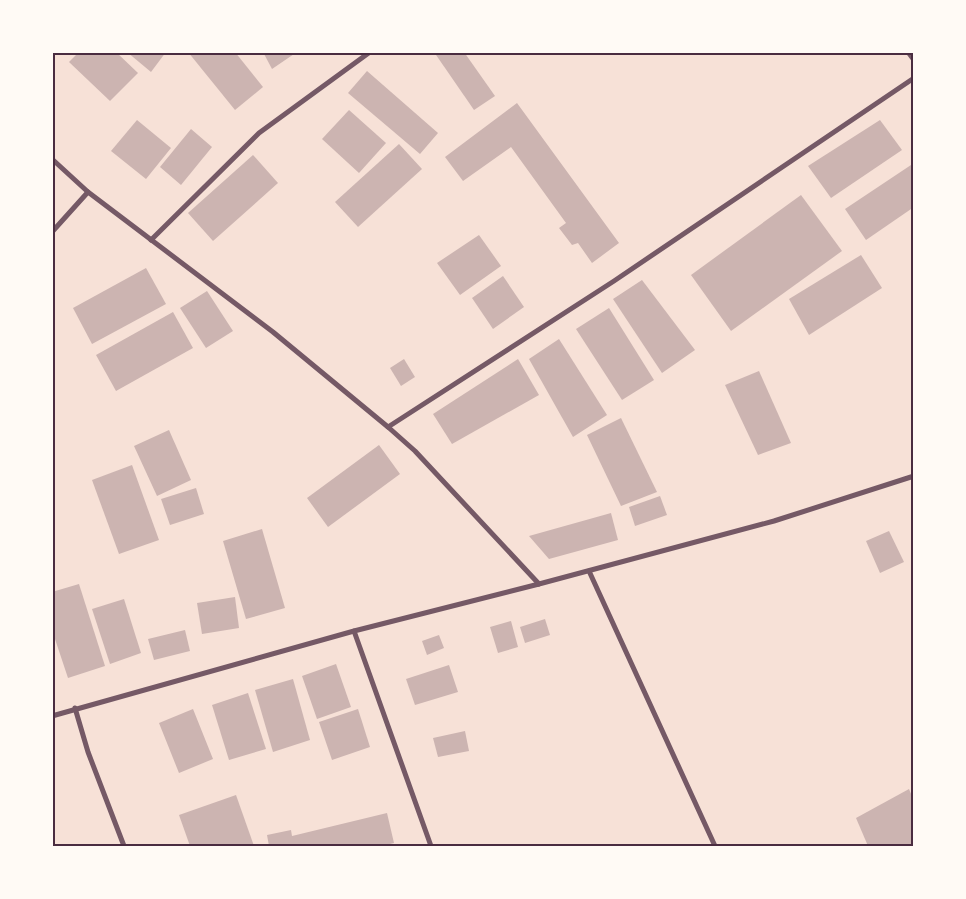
<svg xmlns="http://www.w3.org/2000/svg" width="966" height="899" font-family="'Roboto Condensed',sans-serif">
<style>
.building{fill:#ccb4b1}
.lines{fill:none;stroke-linecap:round;stroke-linejoin:round}
.minor{stroke:#755966;stroke-width:5}
.neatline{fill:none;stroke:#4a2c40;stroke-width:2}
</style>
<rect width="100%" height="100%" fill="#f7e1d7"/>
<!-- building -->
<g class="building">
<path d="M 79,52 L 116,52 L 138,73 L 110,101 L 69,62 Z"/>
<path d="M 127,52 L 166,52 L 151,72 Z"/>
<path d="M 188,52 L 235,52 L 263,87 L 235,110 Z"/>
<path d="M 263,52 L 297,52 L 272,69 Z"/>
<path d="M 434,52 L 464,52 L 495,96 L 474,110 Z"/>
<path d="M 367,71 L 438,133 L 420,154 L 348,93 Z"/>
<path d="M 517,103 L 619,243 L 592,263 L 578,243 L 572,245 L 559,228 L 566,223 L 511,147 L 463,181 L 445,157 Z"/>
<path d="M 349,110 L 386,143 L 359,173 L 322,139 Z"/>
<path d="M 137,120 L 171,148 L 146,179 L 111,151 Z"/>
<path d="M 880,120 L 902,150 L 831,198 L 808,166 Z"/>
<path d="M 191,129 L 212,147 L 181,185 L 160,167 Z"/>
<path d="M 399,144 L 422,169 L 358,227 L 335,202 Z"/>
<path d="M 253,155 L 278,183 L 213,241 L 188,213 Z"/>
<path d="M 914,163 L 914,207 L 866,240 L 845,209 Z"/>
<path d="M 801,195 L 842,251 L 731,331 L 691,275 Z"/>
<path d="M 479,235 L 501,266 L 460,295 L 437,263 Z"/>
<path d="M 861,255 L 882,288 L 809,335 L 789,299 Z"/>
<path d="M 146,268 L 166,304 L 92,344 L 73,308 Z"/>
<path d="M 503,276 L 524,307 L 493,329 L 472,298 Z"/>
<path d="M 642,280 L 695,350 L 662,373 L 613,299 Z"/>
<path d="M 207,291 L 233,331 L 206,348 L 180,308 Z"/>
<path d="M 609,308 L 654,380 L 622,400 L 576,329 Z"/>
<path d="M 173,312 L 193,348 L 116,391 L 96,355 Z"/>
<path d="M 559,339 L 607,415 L 573,437 L 529,359 Z"/>
<path d="M 404,359 L 415,377 L 401,386 L 390,368 Z"/>
<path d="M 518,359 L 539,395 L 452,444 L 433,414 Z"/>
<path d="M 759,371 L 791,443 L 758,455 L 725,385 Z"/>
<path d="M 621,418 L 657,492 L 621,506 L 587,435 Z"/>
<path d="M 169,430 L 191,480 L 157,496 L 134,446 Z"/>
<path d="M 379,445 L 400,474 L 328,527 L 307,498 Z"/>
<path d="M 132,465 L 159,540 L 119,554 L 92,480 Z"/>
<path d="M 196,488 L 204,514 L 170,525 L 161,499 Z"/>
<path d="M 660,496 L 667,515 L 635,526 L 629,507 Z"/>
<path d="M 611,513 L 618,540 L 549,559 L 529,536 Z"/>
<path d="M 262,529 L 285,608 L 246,619 L 223,541 Z"/>
<path d="M 889,531 L 904,562 L 880,573 L 866,541 Z"/>
<path d="M 79,584 L 105,666 L 68,678 L 52,630 L 52,592 Z"/>
<path d="M 235,597 L 239,628 L 202,634 L 197,603 Z"/>
<path d="M 124,599 L 141,653 L 110,664 L 92,609 Z"/>
<path d="M 545,619 L 550,635 L 525,643 L 520,627 Z"/>
<path d="M 511,621 L 518,647 L 498,653 L 490,627 Z"/>
<path d="M 185,630 L 190,651 L 154,660 L 148,639 Z"/>
<path d="M 439,635 L 444,648 L 427,655 L 422,641 Z"/>
<path d="M 336,664 L 351,707 L 317,719 L 302,676 Z"/>
<path d="M 449,665 L 458,692 L 415,705 L 406,679 Z"/>
<path d="M 293,679 L 310,740 L 273,752 L 255,690 Z"/>
<path d="M 248,693 L 266,749 L 229,760 L 212,705 Z"/>
<path d="M 193,709 L 213,759 L 179,773 L 159,723 Z"/>
<path d="M 358,709 L 370,747 L 332,760 L 319,722 Z"/>
<path d="M 465,731 L 469,751 L 438,757 L 433,738 Z"/>
<path d="M 909,789 L 914,801 L 914,846 L 868,846 L 856,818 Z"/>
<path d="M 236,795 L 254,846 L 190,846 L 179,815 Z"/>
<path d="M 387,813 L 394,843 L 382,846 L 269,846 L 267,835 L 291,830 L 292,836 Z"/>
</g>
<g class="lines">
<!-- minor -->
<g class="minor">
<path d="M 908,52 L 914,60"/>
<path d="M 52,159 L 88,192 L 273,332 L 388,427 L 415,451 L 539,584"/>
<path d="M 52,232 L 88,192"/>
<path d="M 151,240 L 259,133 L 370,52"/>
<path d="M 388,427 L 614,281 L 914,78"/>
<path d="M 589,571 L 715,846"/>
<path d="M 354,631 L 431,846"/>
<path d="M 75,708 L 88,752 L 124,846"/>
<path d="M 52,716 L 354,631 L 539,584 L 774,521 L 914,476"/>
</g>
</g>
<!-- border -->
<rect width="966" height="899" fill="none" stroke="#fffaf5" stroke-width="108"/>
<rect x="54" y="54" width="858" height="791" class="neatline"/>
</svg>
